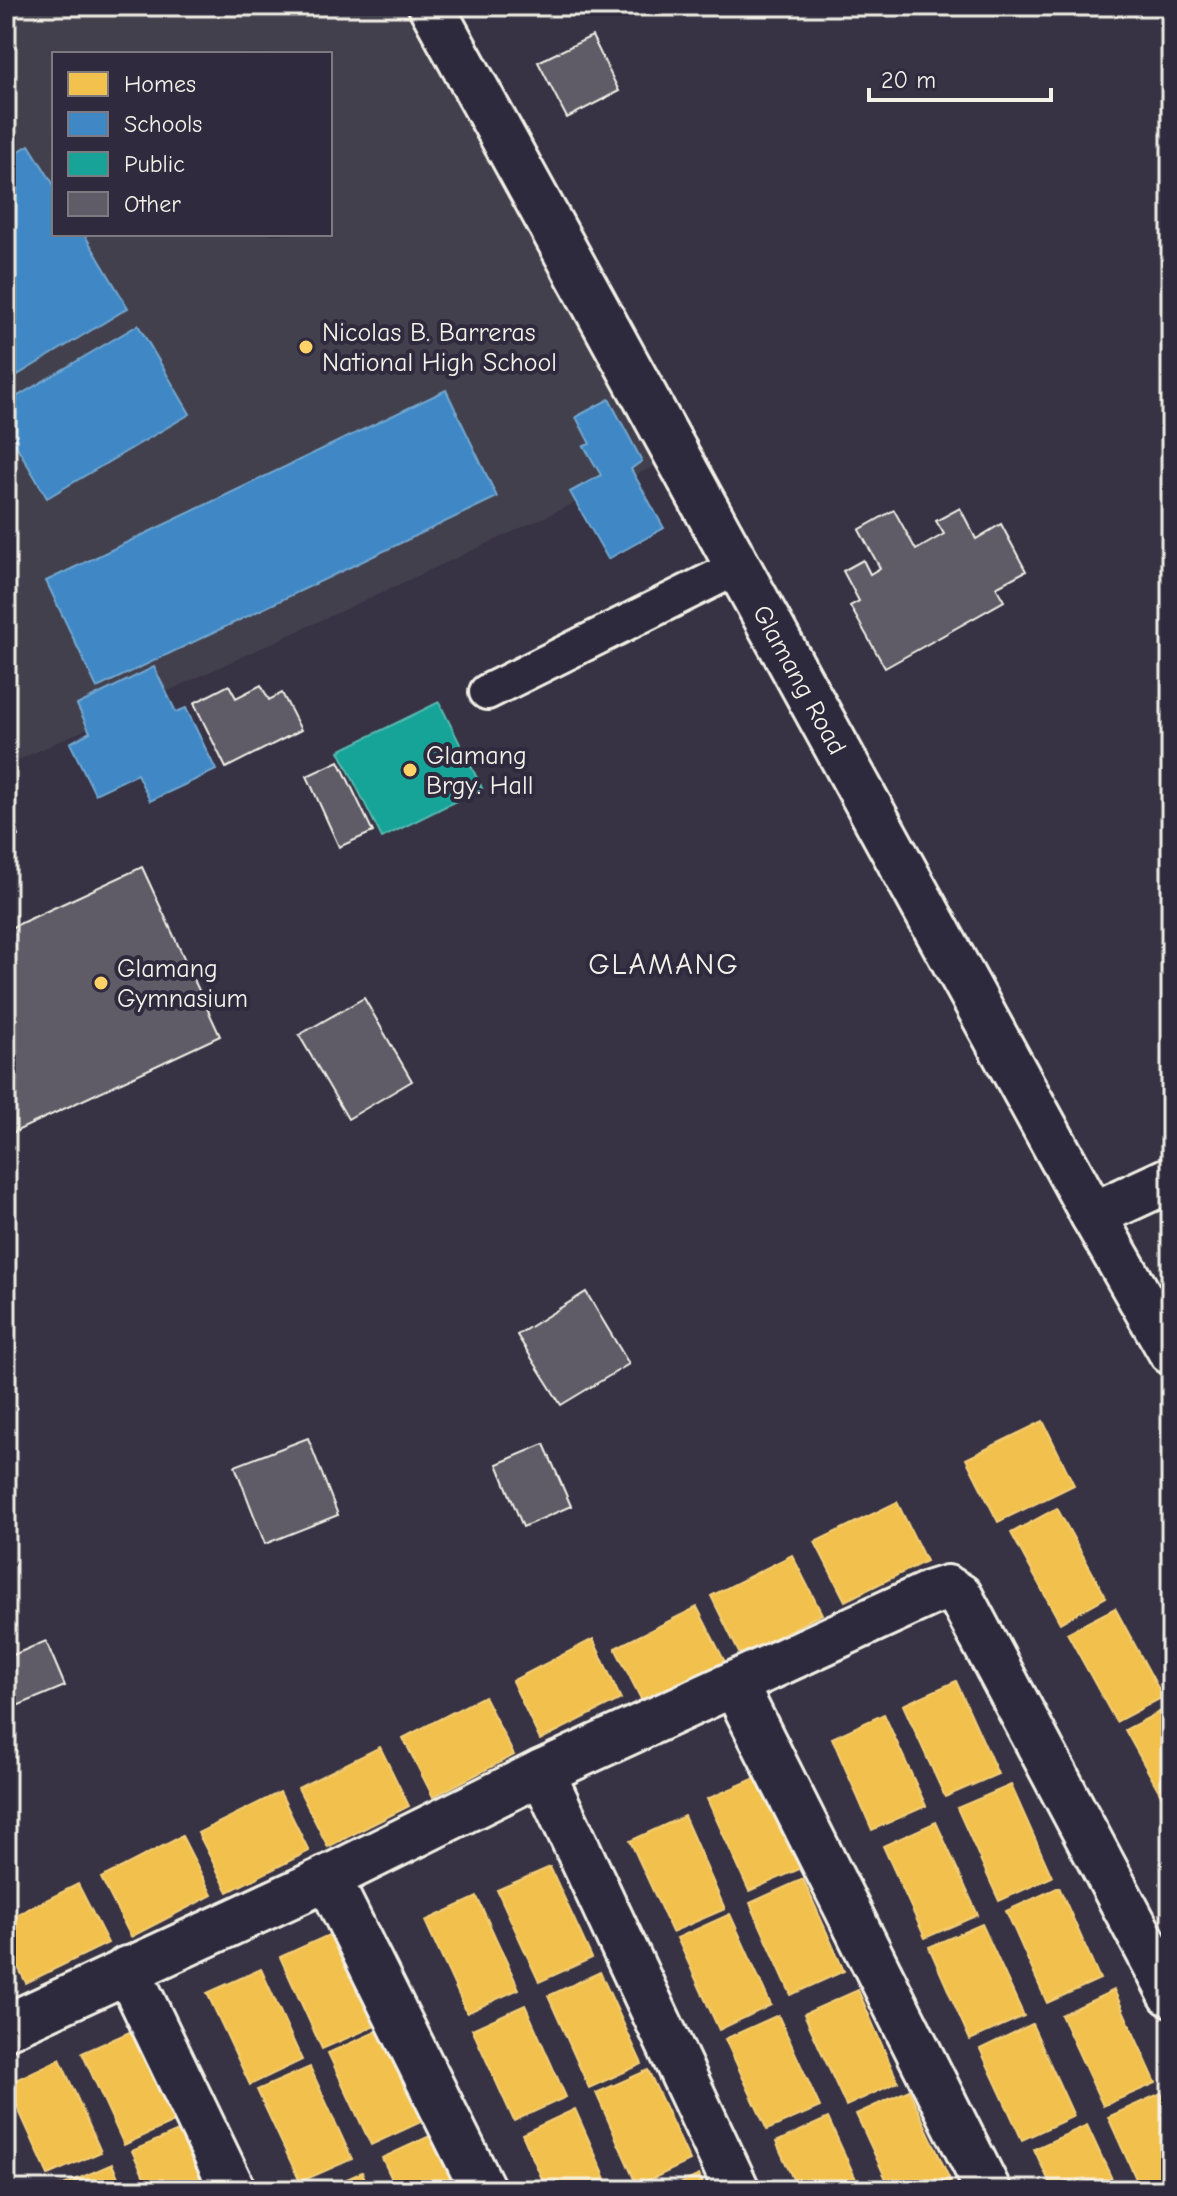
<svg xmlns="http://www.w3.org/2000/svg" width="1177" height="2196" font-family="'Comic Neue',sans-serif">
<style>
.built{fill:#433f4e;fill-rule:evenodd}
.homes{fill:#f2c14e;stroke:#f3cf7c;stroke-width:2}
.schools{fill:#3f88c5;stroke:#75a8d0;stroke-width:2}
.public{fill:#17a398;stroke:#59bab0;stroke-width:2}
.building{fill:#5f5c67;stroke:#f4f1e8;stroke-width:2}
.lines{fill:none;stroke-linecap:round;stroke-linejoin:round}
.service-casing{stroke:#f4f1e8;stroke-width:40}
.minor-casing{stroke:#f4f1e8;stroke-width:50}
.tertiary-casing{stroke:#f4f1e8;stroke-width:50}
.service{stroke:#2f2a3d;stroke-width:34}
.minor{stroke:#2f2a3d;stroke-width:44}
.tertiary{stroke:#2f2a3d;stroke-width:44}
.poi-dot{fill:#ffd166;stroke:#2f2a3d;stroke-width:3}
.labels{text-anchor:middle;stroke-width:8;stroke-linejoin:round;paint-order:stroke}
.poi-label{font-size:26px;fill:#f4f1e8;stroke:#2f2a3d;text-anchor:start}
.street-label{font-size:26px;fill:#f4f1e8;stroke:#2f2a3d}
.quarter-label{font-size:30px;letter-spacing:2px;fill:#f4f1e8;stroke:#2f2a3d}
</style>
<rect width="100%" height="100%" fill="#373244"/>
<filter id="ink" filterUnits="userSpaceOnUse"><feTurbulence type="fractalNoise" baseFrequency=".0125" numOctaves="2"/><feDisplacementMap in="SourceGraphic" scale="16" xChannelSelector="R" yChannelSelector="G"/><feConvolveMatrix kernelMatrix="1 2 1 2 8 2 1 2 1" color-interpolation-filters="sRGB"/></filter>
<g filter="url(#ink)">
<!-- built -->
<path class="built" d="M 6,6 L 426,6 L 666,461 L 6,766 ZM 54,54 L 330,54 L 330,234 L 54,234 Z"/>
<!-- homes -->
<g class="homes">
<path d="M 1043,1421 L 1074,1485 L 998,1522 L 966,1459 Z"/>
<path d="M 897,1502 L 926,1561 L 845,1601 L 815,1542 Z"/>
<path d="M 1057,1508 L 1106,1597 L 1060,1623 L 1011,1533 Z"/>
<path d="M 792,1555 L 822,1614 L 740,1655 L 711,1596 Z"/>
<path d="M 697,1607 L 727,1666 L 645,1707 L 615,1648 Z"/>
<path d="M 1115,1608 L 1163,1697 L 1116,1722 L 1067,1633 Z"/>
<path d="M 593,1639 L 621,1699 L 540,1740 L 512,1681 Z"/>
<path d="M 956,1681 L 998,1774 L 945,1797 L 903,1705 Z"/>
<path d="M 484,1696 L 514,1755 L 433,1797 L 403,1738 Z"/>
<path d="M 1171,1706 L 1171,1813 L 1125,1730 Z"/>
<path d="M 884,1714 L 926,1806 L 872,1830 L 832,1738 Z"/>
<path d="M 380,1747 L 409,1806 L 328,1847 L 298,1788 Z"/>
<path d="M 760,1776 L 802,1868 L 749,1891 L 707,1799 Z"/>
<path d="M 1011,1785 L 1052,1877 L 999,1901 L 957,1808 Z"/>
<path d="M 280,1792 L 309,1851 L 228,1892 L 198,1833 Z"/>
<path d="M 684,1816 L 725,1909 L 672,1932 L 630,1841 Z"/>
<path d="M 936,1822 L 978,1915 L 925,1938 L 883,1846 Z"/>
<path d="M 182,1836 L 212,1895 L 131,1937 L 101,1878 Z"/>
<path d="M 550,1867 L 592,1958 L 539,1982 L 497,1890 Z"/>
<path d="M 803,1879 L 844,1971 L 791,1995 L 750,1903 Z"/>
<path d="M 78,1884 L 108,1943 L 26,1983 L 6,1943 L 6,1920 Z"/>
<path d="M 1059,1887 L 1100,1979 L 1047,2003 L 1006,1911 Z"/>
<path d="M 477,1897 L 519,1989 L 467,2013 L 425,1921 Z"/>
<path d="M 730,1914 L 771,2005 L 719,2030 L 677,1938 Z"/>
<path d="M 982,1924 L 1024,2016 L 970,2040 L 929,1947 Z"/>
<path d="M 333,1933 L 375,2026 L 322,2049 L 280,1957 Z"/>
<path d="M 261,1969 L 302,2060 L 250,2085 L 207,1993 Z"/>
<path d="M 600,1972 L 642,2064 L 589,2088 L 548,1996 Z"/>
<path d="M 858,1990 L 898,2082 L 846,2106 L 804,2014 Z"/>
<path d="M 1114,1990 L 1156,2083 L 1103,2106 L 1061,2015 Z"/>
<path d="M 525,2005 L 566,2097 L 514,2121 L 472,2029 Z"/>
<path d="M 778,2015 L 820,2107 L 767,2130 L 725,2039 Z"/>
<path d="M 1032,2024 L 1074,2116 L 1022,2140 L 980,2049 Z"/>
<path d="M 382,2029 L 423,2121 L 371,2145 L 328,2053 Z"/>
<path d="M 134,2030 L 176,2121 L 124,2145 L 82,2053 Z"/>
<path d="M 60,2059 L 101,2152 L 48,2175 L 7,2084 Z"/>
<path d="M 310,2067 L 352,2159 L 300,2182 L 257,2090 Z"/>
<path d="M 648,2070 L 690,2161 L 637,2186 L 596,2093 Z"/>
<path d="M 909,2090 L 951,2182 L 934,2190 L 891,2190 L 856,2114 Z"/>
<path d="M 1161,2093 L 1171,2115 L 1171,2190 L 1141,2190 L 1108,2117 Z"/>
<path d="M 575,2109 L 611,2190 L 547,2190 L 522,2134 Z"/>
<path d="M 828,2118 L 861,2190 L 798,2190 L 776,2142 Z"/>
<path d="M 1087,2125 L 1117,2190 L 1053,2190 L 1034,2149 Z"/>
<path d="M 185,2128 L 213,2190 L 150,2190 L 132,2151 Z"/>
<path d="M 434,2134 L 460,2190 L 397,2190 L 382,2158 Z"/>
<path d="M 112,2164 L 124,2190 L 61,2190 L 59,2187 Z"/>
<path d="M 362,2172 L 370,2190 L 323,2190 Z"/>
<path d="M 699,2175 L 706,2190 L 667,2190 Z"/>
</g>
<!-- schools -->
<g class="schools">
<path d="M 29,145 L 54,185 L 54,234 L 84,234 L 128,308 L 6,382 L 6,159 Z"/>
<path d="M 138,325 L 190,414 L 47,498 L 6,428 L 6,403 Z"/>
<path d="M 446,390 L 497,497 L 97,688 L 46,581 Z"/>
<path d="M 609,399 L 642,461 L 631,469 L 664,528 L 608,559 L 570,492 L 601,475 L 584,446 L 590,444 L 576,417 Z"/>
<path d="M 154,667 L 176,712 L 186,708 L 216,770 L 150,801 L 137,774 L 95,794 L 70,743 L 90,732 L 77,705 Z"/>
</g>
<!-- public -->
<path class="public" d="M 439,702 L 482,788 L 382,838 L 339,751 Z"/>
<!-- building -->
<g class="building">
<path d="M 592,36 L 619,91 L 567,118 L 538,62 Z"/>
<path d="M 960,508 L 976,539 L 1001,524 L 1026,571 L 996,587 L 1004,601 L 885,668 L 850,606 L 859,601 L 843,571 L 863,560 L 870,574 L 880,568 L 859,530 L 894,510 L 916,550 L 944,534 L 936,521 Z"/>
<path d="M 229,685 L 236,698 L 261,685 L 269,700 L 282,693 L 301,730 L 226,768 L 194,703 Z"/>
<path d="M 339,761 L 373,832 L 339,847 L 307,776 Z"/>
<path d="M 6,810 L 18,836 L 6,841 Z"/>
<path d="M 142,867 L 220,1036 L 6,1136 L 6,930 Z"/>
<path d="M 364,998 L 412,1081 L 348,1119 L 299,1035 Z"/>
<path d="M 586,1292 L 629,1364 L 561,1405 L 517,1335 Z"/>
<path d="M 308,1438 L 338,1515 L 265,1544 L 235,1466 Z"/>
<path d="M 544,1444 L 571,1506 L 523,1527 L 497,1464 Z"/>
<path d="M 46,1641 L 65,1686 L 12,1708 L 6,1694 L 6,1658 Z"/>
</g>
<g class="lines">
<!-- service casing -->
<g class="service-casing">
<path id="service" d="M 487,692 L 738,567"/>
</g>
<!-- minor casing -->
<g class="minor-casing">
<g id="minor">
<path d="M 1093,1215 L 1171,1179"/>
<path d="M 735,1685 L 988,2190"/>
<path d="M 542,1772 L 737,2190"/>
<path d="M 328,1878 L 483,2190"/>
<path d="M 127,1969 L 233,2190"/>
<path d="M 6,2027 L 328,1878 L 542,1772 L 931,1593 L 947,1588 L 960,1596 L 1171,1994"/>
</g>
</g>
<!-- tertiary casing -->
<g class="tertiary-casing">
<g id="tertiary">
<path id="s1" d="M 431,6 L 1093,1215 L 1171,1352"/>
</g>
</g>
<!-- service -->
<use href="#service" class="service"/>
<!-- minor -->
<use href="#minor" class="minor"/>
<!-- tertiary -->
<use href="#tertiary" class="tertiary"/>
</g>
</g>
<!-- markers -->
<g class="poi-dot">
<circle cx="306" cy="347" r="8"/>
<circle cx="410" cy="770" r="8"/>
<circle cx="101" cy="983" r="8"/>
</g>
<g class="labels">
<!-- poi labels -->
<g class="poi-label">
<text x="322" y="341">Nicolas B. Barreras<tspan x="322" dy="30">National High School</tspan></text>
<text x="426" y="764">Glamang<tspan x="426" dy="30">Brgy. Hall</tspan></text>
<text x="117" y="977">Glamang<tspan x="117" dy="30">Gymnasium</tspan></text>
</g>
<!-- street labels -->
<g class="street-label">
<text dy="9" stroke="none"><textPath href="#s1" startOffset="768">Glamang Road</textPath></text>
</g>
<!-- quarter labels -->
<g class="quarter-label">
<text x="664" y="974">GLAMANG</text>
</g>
</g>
<!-- margin -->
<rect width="1177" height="2196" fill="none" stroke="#2f2a3d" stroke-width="32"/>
<rect x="16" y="16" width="1145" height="2164" fill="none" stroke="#f4f1e8" stroke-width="3" filter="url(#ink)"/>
<!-- legend -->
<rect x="52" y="52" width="280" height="184" fill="#2f2a3d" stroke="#7e7a81" stroke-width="2"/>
<rect x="68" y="72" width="40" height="24" fill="#f2c14e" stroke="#7e7a81" stroke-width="2"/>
<text x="124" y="92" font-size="24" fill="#f4f1e8">Homes</text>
<rect x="68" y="112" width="40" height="24" fill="#3f88c5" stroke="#7e7a81" stroke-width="2"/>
<text x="124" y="132" font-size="24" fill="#f4f1e8">Schools</text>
<rect x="68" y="152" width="40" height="24" fill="#17a398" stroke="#7e7a81" stroke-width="2"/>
<text x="124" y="172" font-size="24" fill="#f4f1e8">Public</text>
<rect x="68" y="192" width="40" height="24" fill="#5f5c67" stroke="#7e7a81" stroke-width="2"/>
<text x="124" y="212" font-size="24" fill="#f4f1e8">Other</text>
<!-- scale -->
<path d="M869 88v12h182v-12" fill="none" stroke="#f4f1e8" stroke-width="4"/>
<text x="881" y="88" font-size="24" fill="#f4f1e8" stroke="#2f2a3d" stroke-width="6" paint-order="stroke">20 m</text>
</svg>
